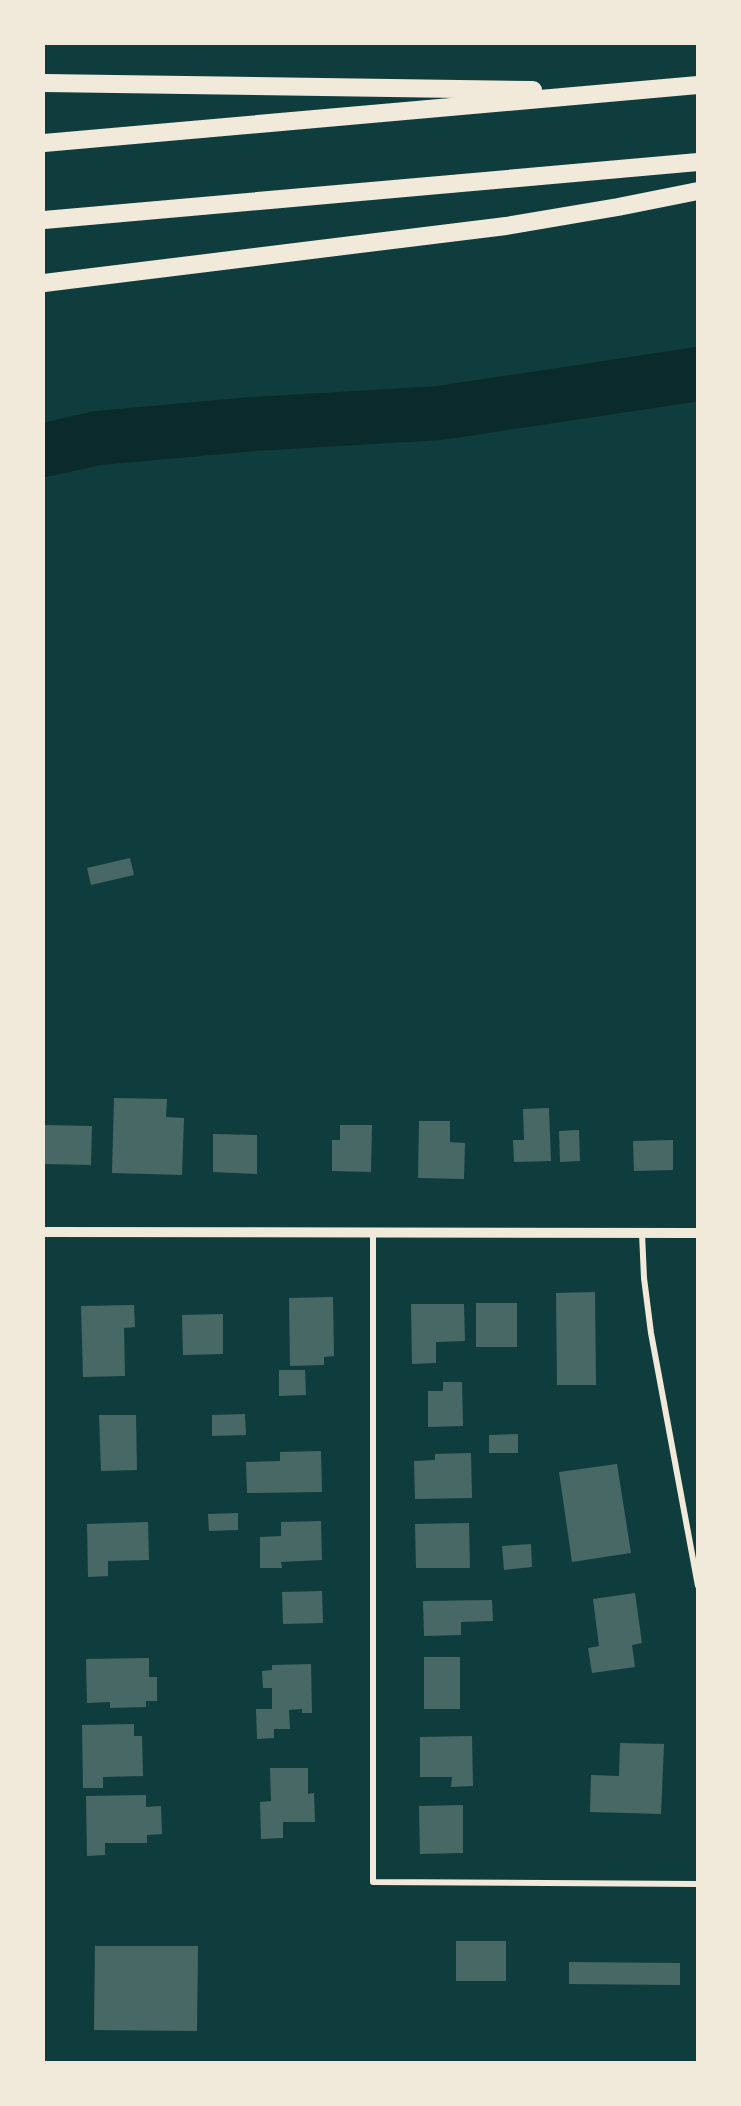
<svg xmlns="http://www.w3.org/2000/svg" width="741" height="2106" font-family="'Varela Round',sans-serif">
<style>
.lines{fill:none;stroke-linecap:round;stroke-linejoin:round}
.river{stroke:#0a2a2b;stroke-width:54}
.building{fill:#486865}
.minor{stroke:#f1e9da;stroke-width:6}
.tertiary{stroke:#f1e9da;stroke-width:10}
.motorway{stroke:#f1e9da;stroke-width:18}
</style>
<rect width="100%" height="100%" fill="#0f3d3e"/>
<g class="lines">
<!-- river -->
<path class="river" d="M 44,450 L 98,438 L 253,424 L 440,413 L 698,374"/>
</g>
<!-- building -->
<g class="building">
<path d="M 130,858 L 134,875 L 91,885 L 87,868 Z"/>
<path d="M 114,1098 L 167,1099 L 166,1117 L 184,1118 L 182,1175 L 112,1173 Z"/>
<path d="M 549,1108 L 551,1161 L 514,1162 L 513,1140 L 524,1140 L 523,1109 Z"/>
<path d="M 419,1121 L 450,1121 L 450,1142 L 465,1143 L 464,1179 L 418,1178 Z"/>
<path d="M 44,1125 L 92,1126 L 91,1165 L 44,1164 Z"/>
<path d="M 340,1125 L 372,1125 L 371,1172 L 332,1171 L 332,1140 L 340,1140 Z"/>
<path d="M 579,1130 L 580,1161 L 560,1162 L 559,1131 Z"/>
<path d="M 213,1134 L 257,1135 L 257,1174 L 213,1172 Z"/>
<path d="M 673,1140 L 673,1170 L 634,1171 L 633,1141 Z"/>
<path d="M 595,1292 L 596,1385 L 557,1385 L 556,1293 Z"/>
<path d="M 333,1297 L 334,1356 L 324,1357 L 324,1365 L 290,1366 L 289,1298 Z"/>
<rect x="476" y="1303" width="41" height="44"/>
<path d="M 411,1304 L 464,1304 L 465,1341 L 436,1342 L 436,1363 L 412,1364 Z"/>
<path d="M 134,1305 L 135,1327 L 124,1328 L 125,1376 L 83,1377 L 81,1306 Z"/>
<path d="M 223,1314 L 223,1354 L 183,1355 L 182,1315 Z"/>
<path d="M 279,1370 L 305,1370 L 306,1395 L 279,1396 Z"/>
<path d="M 443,1382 L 462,1382 L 463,1426 L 428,1427 L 428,1391 L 443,1391 Z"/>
<path d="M 245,1414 L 246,1435 L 212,1436 L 212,1415 Z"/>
<path d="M 99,1415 L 136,1415 L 137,1470 L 101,1471 Z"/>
<path d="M 518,1434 L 518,1453 L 489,1453 L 489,1435 Z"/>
<path d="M 321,1451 L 322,1492 L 247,1493 L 246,1462 L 280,1461 L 280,1452 Z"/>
<path d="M 471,1453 L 472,1498 L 415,1499 L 414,1461 L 435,1460 L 435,1454 Z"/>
<path d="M 617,1464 L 631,1553 L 572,1562 L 559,1472 Z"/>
<path d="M 238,1513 L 238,1530 L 209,1531 L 208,1514 Z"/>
<path d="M 321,1521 L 322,1560 L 281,1562 L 282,1568 L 260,1568 L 260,1537 L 281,1536 L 281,1522 Z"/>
<path d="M 148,1522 L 149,1560 L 108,1561 L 108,1576 L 88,1577 L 87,1524 Z"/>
<path d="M 469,1523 L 470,1568 L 416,1568 L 415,1524 Z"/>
<path d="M 531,1544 L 532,1567 L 504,1570 L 502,1546 Z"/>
<path d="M 322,1591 L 323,1623 L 283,1624 L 282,1592 Z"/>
<path d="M 635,1593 L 642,1643 L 632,1645 L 635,1667 L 592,1673 L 588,1648 L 599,1646 L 593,1599 Z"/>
<path d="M 492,1600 L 493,1621 L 461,1622 L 461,1635 L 424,1636 L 423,1601 Z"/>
<rect x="424" y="1657" width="36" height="52"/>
<path d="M 149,1658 L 149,1677 L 157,1677 L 157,1701 L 146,1701 L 146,1707 L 110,1708 L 110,1702 L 87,1703 L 86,1659 Z"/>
<path d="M 311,1664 L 312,1713 L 302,1713 L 302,1709 L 289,1710 L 290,1729 L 274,1729 L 274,1738 L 257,1739 L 256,1709 L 272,1709 L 272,1688 L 263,1688 L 262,1671 L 272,1670 L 272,1665 Z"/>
<path d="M 134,1724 L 134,1736 L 142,1736 L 143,1776 L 103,1777 L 103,1788 L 83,1788 L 82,1725 Z"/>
<path d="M 472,1736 L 473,1786 L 451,1787 L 452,1777 L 420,1777 L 420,1737 Z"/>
<path d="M 620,1743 L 664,1744 L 661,1814 L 590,1812 L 591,1775 L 619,1776 Z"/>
<path d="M 270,1768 L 308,1768 L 308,1794 L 314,1793 L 315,1822 L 283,1822 L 283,1838 L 261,1839 L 260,1802 L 271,1801 Z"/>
<path d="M 146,1795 L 146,1807 L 161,1806 L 162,1834 L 147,1835 L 147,1843 L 105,1843 L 105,1855 L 87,1856 L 86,1796 Z"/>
<path d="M 463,1805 L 463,1853 L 420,1854 L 419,1806 Z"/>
<rect x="456" y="1941" width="50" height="40"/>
<path d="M 95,1946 L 198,1946 L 197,2031 L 94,2030 Z"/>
<path d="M 569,1962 L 680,1963 L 680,1985 L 569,1984 Z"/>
</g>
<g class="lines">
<!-- minor -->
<g class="minor">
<path d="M 373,1233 L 373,1882 L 698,1884"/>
<path d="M 642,1233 L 644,1278 L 651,1333 L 698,1586"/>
</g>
<!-- tertiary -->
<path class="tertiary" d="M 44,1232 L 698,1233"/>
<!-- motorway -->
<g class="motorway">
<path d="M 44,83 L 533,90"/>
<path d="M 44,143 L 698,85"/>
<path d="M 44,220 L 698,162"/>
<path d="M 44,283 L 506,226 L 618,207 L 698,191"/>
</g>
</g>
<!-- border -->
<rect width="741" height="2106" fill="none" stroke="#f1e9da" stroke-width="90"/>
</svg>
